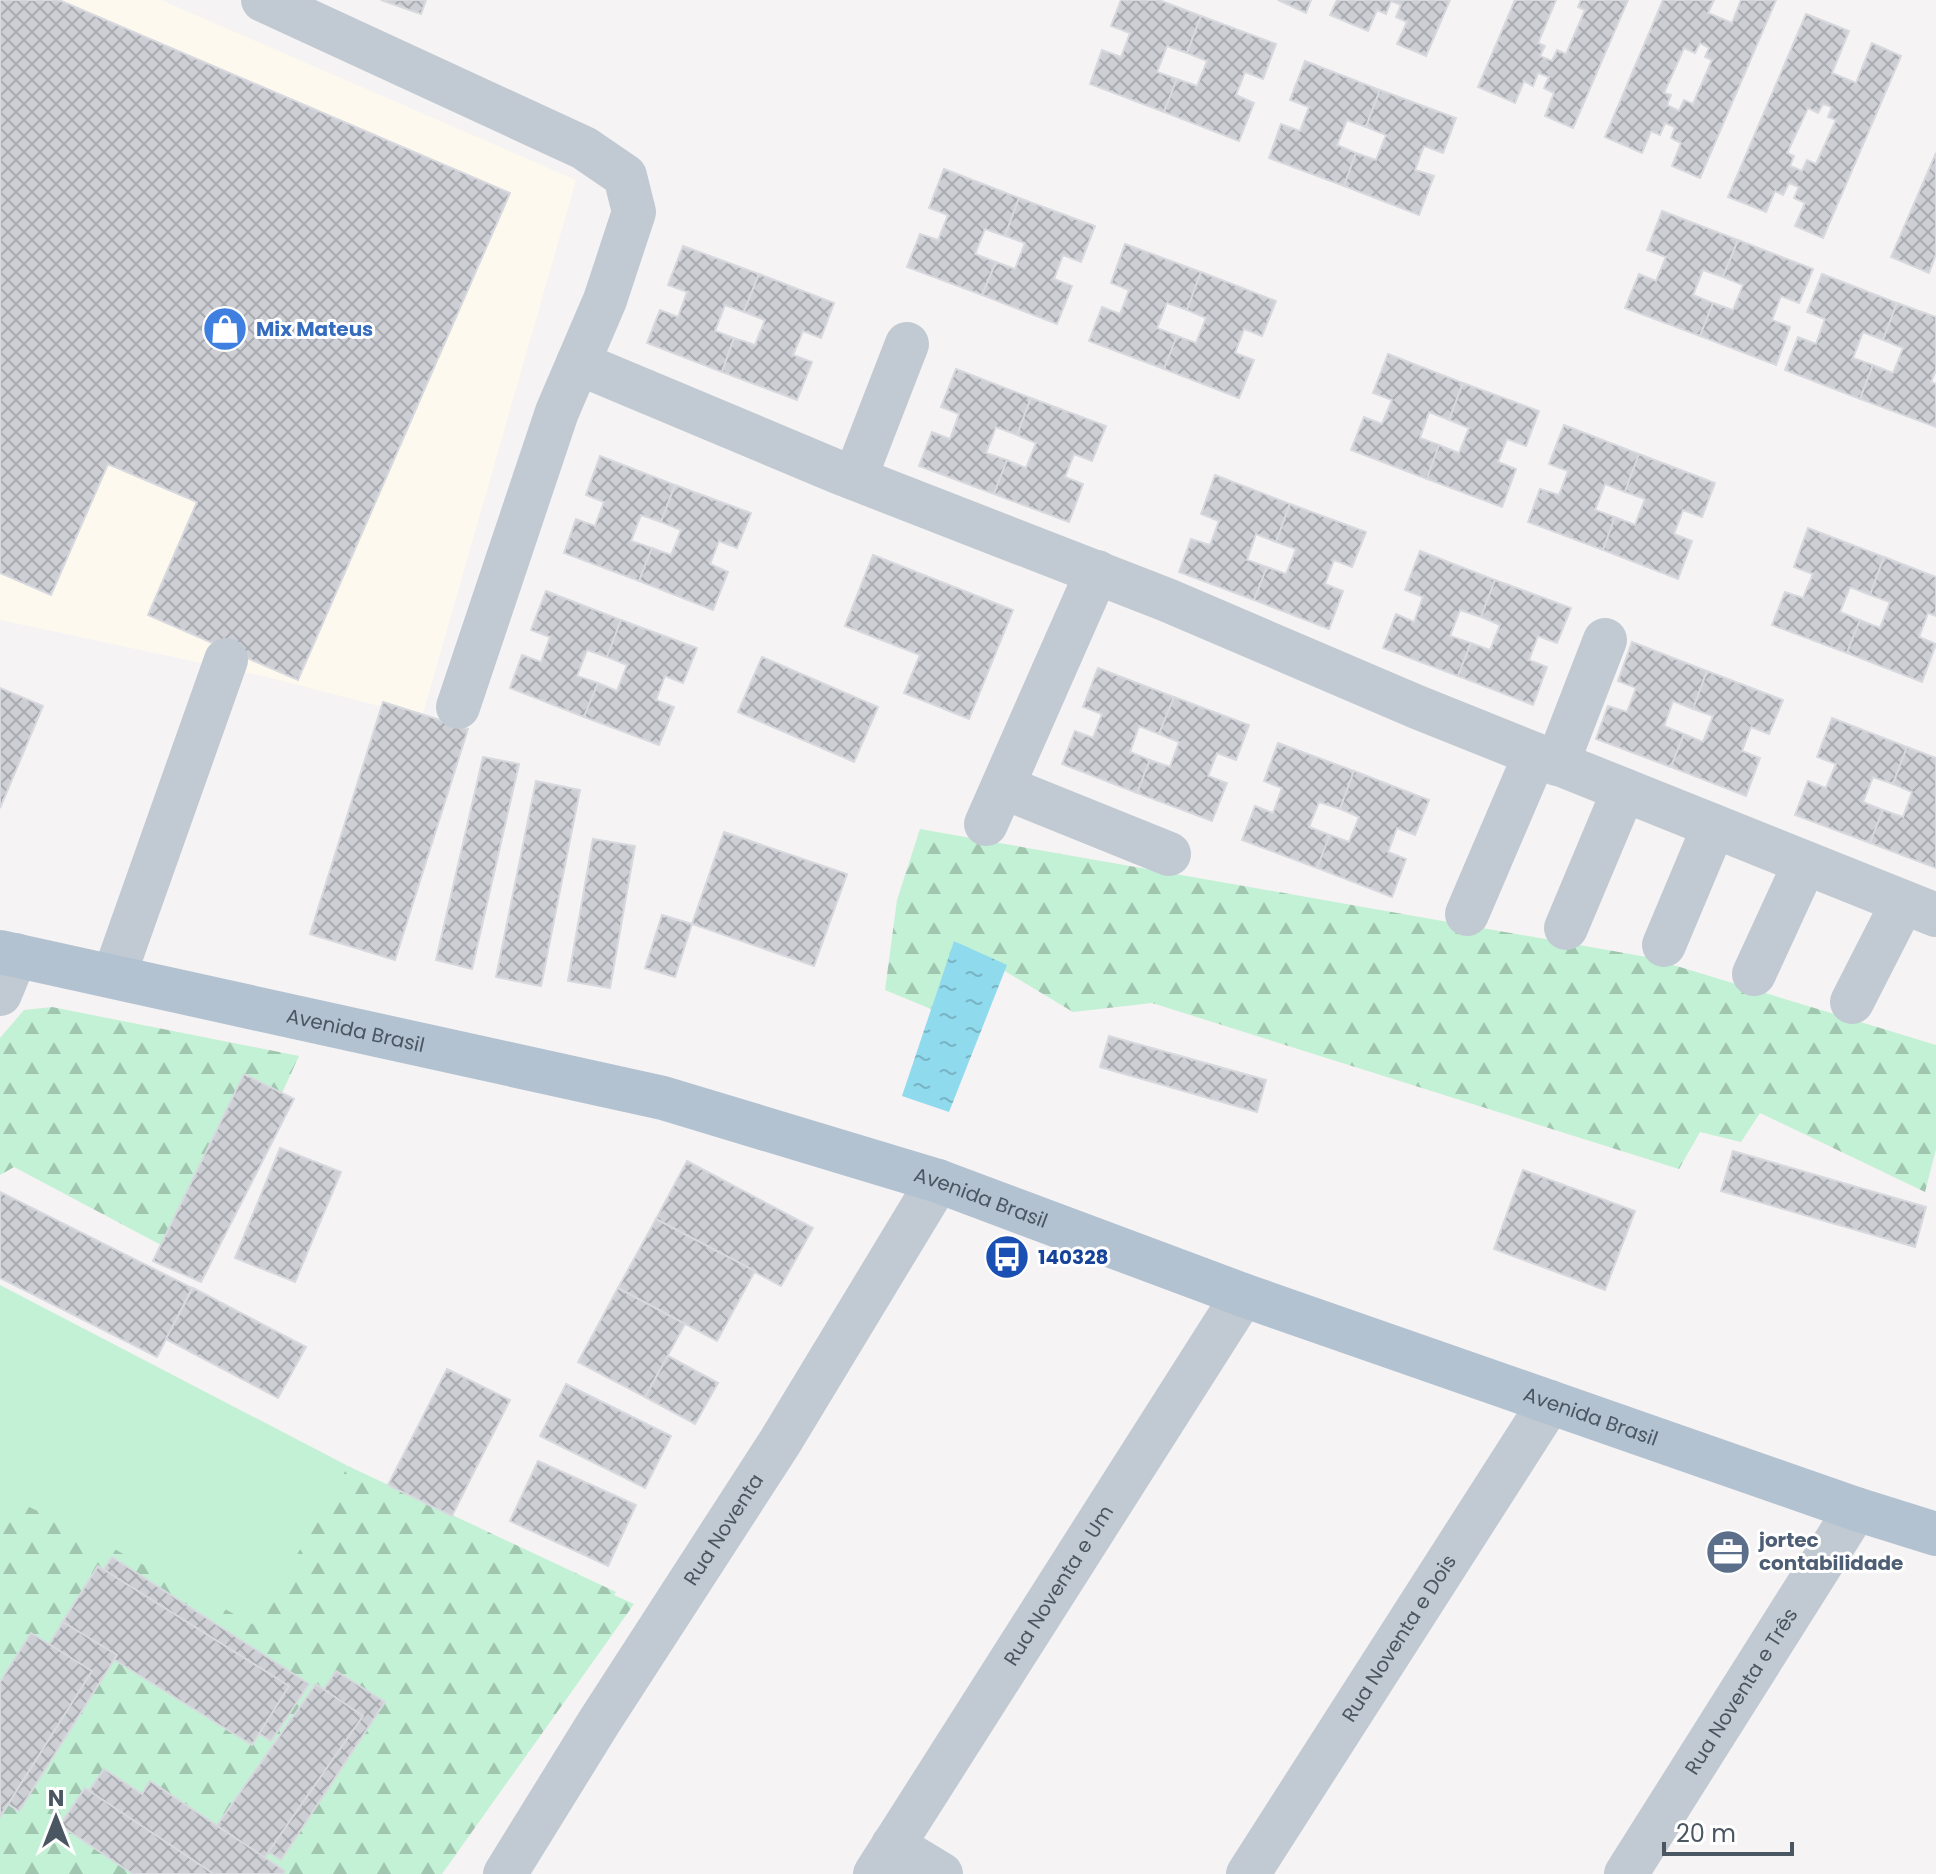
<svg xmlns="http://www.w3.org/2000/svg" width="1936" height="1874" font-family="Poppins,sans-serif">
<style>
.commercial{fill:#fdf9ef}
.forest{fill:url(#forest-firs)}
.pitch{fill:#c3f1d5}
.water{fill:url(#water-ripples)}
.building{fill:url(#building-cross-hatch);stroke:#d7d9de;stroke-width:2;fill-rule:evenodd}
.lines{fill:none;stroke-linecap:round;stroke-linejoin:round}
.minor{stroke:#c1cad2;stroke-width:44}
.major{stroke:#b3c2d1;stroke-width:44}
.labels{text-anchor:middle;stroke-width:6;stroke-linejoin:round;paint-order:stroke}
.shop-label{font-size:20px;font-weight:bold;fill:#366cbe;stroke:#fff;text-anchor:start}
.street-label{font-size:20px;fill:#4a5661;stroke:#fff}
.transit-label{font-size:20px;font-weight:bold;fill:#164399;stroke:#fff;text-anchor:start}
.service-label{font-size:20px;font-weight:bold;fill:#4e5e75;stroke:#fff;text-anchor:start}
</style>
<defs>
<pattern id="forest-firs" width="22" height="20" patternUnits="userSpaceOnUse" patternTransform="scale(2)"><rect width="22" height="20" fill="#c3f1d5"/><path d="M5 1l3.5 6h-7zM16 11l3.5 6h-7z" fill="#a0c6b0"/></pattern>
<pattern id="water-ripples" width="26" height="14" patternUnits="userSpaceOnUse" patternTransform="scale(2)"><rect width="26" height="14" fill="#90daee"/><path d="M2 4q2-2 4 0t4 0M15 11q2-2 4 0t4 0" fill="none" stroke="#78b4c4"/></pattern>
<pattern id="building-cross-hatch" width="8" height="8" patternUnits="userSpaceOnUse" patternTransform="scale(2)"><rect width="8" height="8" fill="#cdcfd5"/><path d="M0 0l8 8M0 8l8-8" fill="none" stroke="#a8abb0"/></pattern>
</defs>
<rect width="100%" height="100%" fill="#f5f3f3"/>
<!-- commercial -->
<path class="commercial" d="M 0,0 L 161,0 L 576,180 L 422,717 L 267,677 L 0,620 Z"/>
<!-- forest -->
<g class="forest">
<path d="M 920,829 L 1647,957 L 1936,1045 L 1936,1149 L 1925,1192 L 1760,1113 L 1741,1142 L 1700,1132 L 1679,1169 L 1152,1003 L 1073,1012 L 955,941 L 931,1009 L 885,990 L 897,900 Z"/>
<path d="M 52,1007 L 299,1056 L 282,1093 L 244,1075 L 161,1245 L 14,1167 L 0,1175 L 0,1038 L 24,1010 Z"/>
<path d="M 0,1453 L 337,1484 L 348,1466 L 616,1592 L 614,1595 L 634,1604 L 442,1874 L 0,1874 Z"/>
</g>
<!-- pitch -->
<path class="pitch" d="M 0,1285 L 348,1466 L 256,1626 L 94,1538 L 0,1493 Z"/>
<!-- water -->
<path class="water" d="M 954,941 L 1007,965 L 949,1112 L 902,1096 Z"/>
<!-- building -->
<g class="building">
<path d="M 0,0 L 59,0 L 510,193 L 298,680 L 148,615 L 197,502 L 108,464 L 51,595 L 0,573 Z"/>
<path d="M 381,0 L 426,0 L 421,14 Z"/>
<path d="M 1121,0 L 1159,0 L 1201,16 L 1187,53 L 1167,46 L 1157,72 L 1177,79 L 1164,112 L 1090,84 L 1102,50 L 1121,57 L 1130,33 L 1111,26 Z"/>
<path d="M 1278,0 L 1311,0 L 1306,13 Z"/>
<path d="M 1337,0 L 1450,0 L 1426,56 L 1397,44 L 1407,22 L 1396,17 L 1401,5 L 1391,1 L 1386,14 L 1377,10 L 1368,31 L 1330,15 Z"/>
<path d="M 1515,0 L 1556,0 L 1538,43 L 1545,46 L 1540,56 L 1552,61 L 1557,50 L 1566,54 L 1585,10 L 1578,7 L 1581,0 L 1628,0 L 1573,128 L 1545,116 L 1554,93 L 1544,88 L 1549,77 L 1538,73 L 1533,86 L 1524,81 L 1515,103 L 1478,87 Z"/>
<path d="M 1663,0 L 1714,0 L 1708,13 L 1732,23 L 1741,0 L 1776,0 L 1700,178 L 1672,166 L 1681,143 L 1671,138 L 1675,127 L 1665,123 L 1660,135 L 1651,131 L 1642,153 L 1605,137 ZM 1700,43 L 1709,48 L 1705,57 L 1712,60 L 1693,104 L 1684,100 L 1679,111 L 1667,105 L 1671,95 L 1664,93 L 1684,48 L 1695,53 Z"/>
<path d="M 1806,14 L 1849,31 L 1832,73 L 1856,83 L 1872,43 L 1901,56 L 1823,238 L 1795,226 L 1805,203 L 1794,198 L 1799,187 L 1789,183 L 1783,195 L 1775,191 L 1766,212 L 1728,197 ZM 1823,104 L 1832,107 L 1828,117 L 1836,120 L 1816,164 L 1807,160 L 1802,171 L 1790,166 L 1794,156 L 1787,153 L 1808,108 L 1818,113 Z"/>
<path d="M 1201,16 L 1276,44 L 1263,79 L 1245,72 L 1236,95 L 1254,103 L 1239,141 L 1164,112 L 1177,79 L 1197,86 L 1207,61 L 1187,53 Z"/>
<path d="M 1305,61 L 1380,90 L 1366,127 L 1347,120 L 1337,145 L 1356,153 L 1344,186 L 1269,158 L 1281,124 L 1300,131 L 1309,107 L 1290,100 Z"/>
<path d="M 1380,90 L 1456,118 L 1443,153 L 1424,146 L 1415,170 L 1434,176 L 1419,215 L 1344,186 L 1356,153 L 1376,160 L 1386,135 L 1366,127 Z"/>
<path d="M 1936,153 L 1936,254 L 1929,273 L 1891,257 Z"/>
<path d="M 944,169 L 1019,198 L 1005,236 L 985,229 L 975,254 L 996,262 L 982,295 L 907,267 L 920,234 L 938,240 L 948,215 L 929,208 Z"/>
<path d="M 1019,198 L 1095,226 L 1081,262 L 1063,255 L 1054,279 L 1072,286 L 1057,324 L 982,295 L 996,262 L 1015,269 L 1025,243 L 1005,236 Z"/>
<path d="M 1662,211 L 1738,240 L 1723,277 L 1703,270 L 1693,295 L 1713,303 L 1700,336 L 1625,308 L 1639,274 L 1656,281 L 1666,257 L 1647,250 Z"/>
<path d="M 1738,240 L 1813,269 L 1799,303 L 1781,296 L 1772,320 L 1790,327 L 1776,365 L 1700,336 L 1713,303 L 1733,310 L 1743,285 L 1723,277 Z"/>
<path d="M 1125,244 L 1201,272 L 1187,310 L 1167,303 L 1157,328 L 1177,336 L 1164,369 L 1089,341 L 1102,307 L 1120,314 L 1129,290 L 1111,283 Z"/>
<path d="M 683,246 L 759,274 L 744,312 L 725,305 L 715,331 L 734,338 L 722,372 L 647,343 L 660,310 L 678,317 L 687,292 L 668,285 Z"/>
<path d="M 1201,272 L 1276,301 L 1262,336 L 1244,329 L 1235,353 L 1254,360 L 1239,398 L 1164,369 L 1177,336 L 1196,343 L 1206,318 L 1187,310 Z"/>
<path d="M 759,274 L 834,303 L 821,338 L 803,331 L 793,355 L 812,362 L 797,400 L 722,372 L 734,338 L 755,345 L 765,320 L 744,312 Z"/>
<path d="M 1822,274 L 1897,303 L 1883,340 L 1863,332 L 1853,358 L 1873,365 L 1860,399 L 1785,370 L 1798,337 L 1816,344 L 1825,319 L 1807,312 Z"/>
<path d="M 1897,303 L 1936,317 L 1936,370 L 1931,382 L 1936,384 L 1936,427 L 1860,399 L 1873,365 L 1893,373 L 1903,348 L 1883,340 Z"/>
<path d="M 1388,354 L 1463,383 L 1449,420 L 1429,412 L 1420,438 L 1439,445 L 1427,479 L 1351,450 L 1364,417 L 1382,424 L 1392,400 L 1373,393 Z"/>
<path d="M 956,369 L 1031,398 L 1017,435 L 996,427 L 986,453 L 1007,460 L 994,494 L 919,466 L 932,432 L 950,439 L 959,414 L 941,407 Z"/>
<path d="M 1463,383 L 1539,411 L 1526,446 L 1507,439 L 1498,462 L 1516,469 L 1502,507 L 1427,479 L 1439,445 L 1459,453 L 1469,428 L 1449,420 Z"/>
<path d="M 1031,398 L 1106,426 L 1092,461 L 1074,454 L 1065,477 L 1083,484 L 1069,522 L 994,494 L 1007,460 L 1026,468 L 1036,443 L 1017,435 Z"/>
<path d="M 1564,425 L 1639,454 L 1625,492 L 1605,484 L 1595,510 L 1615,517 L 1603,550 L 1528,522 L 1540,489 L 1559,495 L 1568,471 L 1549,464 Z"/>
<path d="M 1639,454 L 1715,483 L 1702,517 L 1683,510 L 1674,534 L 1692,541 L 1678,579 L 1603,550 L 1615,517 L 1635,525 L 1645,499 L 1625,492 Z"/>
<path d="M 600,456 L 675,485 L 661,522 L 641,515 L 631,541 L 652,548 L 639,581 L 564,553 L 576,519 L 595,526 L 604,502 L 586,495 Z"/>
<path d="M 1215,475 L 1290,504 L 1276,542 L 1256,534 L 1247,560 L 1267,567 L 1254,600 L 1179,572 L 1191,539 L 1210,545 L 1219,521 L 1201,514 Z"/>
<path d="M 675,485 L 751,513 L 737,548 L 719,541 L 710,564 L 728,572 L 713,610 L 639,581 L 652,548 L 671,555 L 681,530 L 661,522 Z"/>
<path d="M 1290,504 L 1366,532 L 1352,567 L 1334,560 L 1325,584 L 1343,591 L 1329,629 L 1254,600 L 1267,567 L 1286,574 L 1296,549 L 1276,542 Z"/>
<path d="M 1808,528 L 1884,557 L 1870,595 L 1850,587 L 1840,612 L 1860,620 L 1847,653 L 1772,625 L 1785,592 L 1803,598 L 1813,574 L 1794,567 Z"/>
<path d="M 1420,551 L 1495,580 L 1481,617 L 1460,610 L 1450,636 L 1471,643 L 1458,676 L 1383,648 L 1396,614 L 1414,622 L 1423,597 L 1405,590 Z"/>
<path d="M 873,555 L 1013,610 L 969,719 L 904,693 L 920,655 L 845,626 Z"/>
<path d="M 1884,557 L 1936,577 L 1936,616 L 1928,613 L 1919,637 L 1936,644 L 1922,682 L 1847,653 L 1860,620 L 1880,628 L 1890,602 L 1870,595 Z"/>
<path d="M 1495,580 L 1571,608 L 1557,643 L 1538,636 L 1529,660 L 1547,667 L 1533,705 L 1458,676 L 1471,643 L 1490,650 L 1500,625 L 1481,617 Z"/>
<path d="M 546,591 L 621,620 L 607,657 L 587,650 L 577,676 L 598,683 L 584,717 L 510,688 L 522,655 L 541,662 L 550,637 L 531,630 Z"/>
<path d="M 621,620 L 697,648 L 683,683 L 665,676 L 656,700 L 674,707 L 659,745 L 584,717 L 598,683 L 617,691 L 627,665 L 607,657 Z"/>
<path d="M 1632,642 L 1707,671 L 1693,709 L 1673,701 L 1664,726 L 1684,734 L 1671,767 L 1596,739 L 1608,706 L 1627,712 L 1636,688 L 1618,681 Z"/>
<path d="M 762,657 L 878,707 L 854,762 L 738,712 Z"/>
<path d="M 1098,668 L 1174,697 L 1159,734 L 1139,726 L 1130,752 L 1150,760 L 1137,793 L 1062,764 L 1075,731 L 1093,738 L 1102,714 L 1083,707 Z"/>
<path d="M 1707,671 L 1783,700 L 1769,734 L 1751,727 L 1742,751 L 1760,758 L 1746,796 L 1671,767 L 1684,734 L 1703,742 L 1713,716 L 1693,709 Z"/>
<path d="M 0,688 L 43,706 L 0,808 Z"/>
<path d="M 1174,697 L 1249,725 L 1236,760 L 1217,753 L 1208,776 L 1227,783 L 1212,821 L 1137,793 L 1150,760 L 1170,767 L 1179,742 L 1159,734 Z"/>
<path d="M 383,702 L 468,729 L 395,960 L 310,934 Z"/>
<path d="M 1832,718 L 1907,747 L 1893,784 L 1873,777 L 1863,802 L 1883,810 L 1870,843 L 1795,815 L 1808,781 L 1826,788 L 1836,764 L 1817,757 Z"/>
<path d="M 1278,743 L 1354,771 L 1340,809 L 1319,802 L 1309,827 L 1330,835 L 1317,868 L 1242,840 L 1255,806 L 1273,813 L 1282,788 L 1264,781 Z"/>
<path d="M 1907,747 L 1936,758 L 1936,868 L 1870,843 L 1883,810 L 1903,817 L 1912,792 L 1893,784 Z"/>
<path d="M 483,757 L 519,764 L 472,969 L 436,960 Z"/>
<path d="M 1354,771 L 1429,800 L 1415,835 L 1397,828 L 1388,852 L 1406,859 L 1392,897 L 1317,868 L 1330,835 L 1349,842 L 1359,817 L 1340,809 Z"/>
<path d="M 536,781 L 580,790 L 541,986 L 496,977 Z"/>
<path d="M 724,832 L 847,874 L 814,966 L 692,924 Z"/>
<path d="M 593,839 L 635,846 L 610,988 L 568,981 Z"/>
<path d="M 662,915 L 692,924 L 675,977 L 645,968 Z"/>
<path d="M 1109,1036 L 1266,1080 L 1257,1112 L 1100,1067 Z"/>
<path d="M 244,1074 L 294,1099 L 201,1282 L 153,1261 Z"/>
<path d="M 280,1148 L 341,1172 L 295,1282 L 235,1258 Z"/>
<path d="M 1733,1151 L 1926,1207 L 1915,1247 L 1721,1191 Z"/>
<path d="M 687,1161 L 813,1228 L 781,1286 L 656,1219 Z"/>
<path d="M 1523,1170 L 1635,1211 L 1605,1290 L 1494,1249 Z"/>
<path d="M 0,1192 L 192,1288 L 157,1357 L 0,1278 Z"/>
<path d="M 656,1219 L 755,1271 L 717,1341 L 618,1288 Z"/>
<path d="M 193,1288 L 306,1347 L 278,1398 L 166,1339 Z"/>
<path d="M 618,1288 L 685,1324 L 645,1397 L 578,1362 Z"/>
<path d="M 668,1356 L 718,1383 L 695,1424 L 645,1397 Z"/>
<path d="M 447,1369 L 510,1400 L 452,1516 L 388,1485 Z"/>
<path d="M 566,1384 L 671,1436 L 645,1488 L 540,1436 Z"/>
<path d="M 538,1461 L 636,1505 L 608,1566 L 510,1521 Z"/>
<path d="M 112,1557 L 309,1684 L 271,1741 L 75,1614 Z"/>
<path d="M 98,1566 L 289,1686 L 252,1745 L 60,1626 Z"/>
<path d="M 63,1622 L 117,1655 L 19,1811 L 0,1799 L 0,1723 Z"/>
<path d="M 31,1633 L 92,1671 L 0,1817 L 0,1682 Z"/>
<path d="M 336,1671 L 385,1702 L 281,1860 L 232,1829 Z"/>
<path d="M 316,1684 L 363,1716 L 253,1874 L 226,1874 L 197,1854 Z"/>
<path d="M 104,1769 L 142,1794 L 150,1781 L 285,1871 L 283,1874 L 169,1874 L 75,1811 Z"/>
<path d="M 85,1788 L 214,1874 L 133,1874 L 60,1825 Z"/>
</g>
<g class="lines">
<!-- minor -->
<g class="minor">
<path d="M 263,0 L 584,148 L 625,176 L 634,212 L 605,300 L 557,412 L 458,707"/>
<path d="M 578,363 L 838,472 L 1167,600 L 1417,707 L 1936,915"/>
<path d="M 855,478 L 907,344"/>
<path d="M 1557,764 L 1605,640"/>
<path d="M 1003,787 L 1169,854"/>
<path d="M 986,824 L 1097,572"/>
<path d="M 1467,914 L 1535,755"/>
<path d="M 1566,928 L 1624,790"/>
<path d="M 1664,945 L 1714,826"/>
<path d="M 1754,974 L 1805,863"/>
<path d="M 114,976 L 226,660"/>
<path d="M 0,994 L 16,955"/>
<path d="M 1852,1002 L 1903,902"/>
<path d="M 893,1845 L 941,1874"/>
<path id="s1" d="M 505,1874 L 599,1722 L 780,1442 L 938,1181"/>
<path id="s2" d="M 875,1874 L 1243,1295"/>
<path id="s3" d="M 1248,1874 L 1550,1402"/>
<path id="s4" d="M 1626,1874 L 1856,1509"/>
</g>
<!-- major -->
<path class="major" id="s5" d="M 0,952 L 663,1098 L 938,1181 L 1243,1295 L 1856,1509 L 1936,1534"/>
</g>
<!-- icons -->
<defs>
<g id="shop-disc" transform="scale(2.3)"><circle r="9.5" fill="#3f7fe0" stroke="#fff"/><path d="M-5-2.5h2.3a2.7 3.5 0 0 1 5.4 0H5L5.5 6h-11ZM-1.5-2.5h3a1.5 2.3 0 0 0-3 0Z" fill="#fff"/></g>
<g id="bus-disc" transform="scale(2.3)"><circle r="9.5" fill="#1a4fb4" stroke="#fff"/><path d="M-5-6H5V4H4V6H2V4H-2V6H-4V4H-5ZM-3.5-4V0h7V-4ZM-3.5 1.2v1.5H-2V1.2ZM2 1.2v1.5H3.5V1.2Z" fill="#fff"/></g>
<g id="office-disc" transform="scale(2.3)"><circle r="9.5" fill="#5c6f8a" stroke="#fff"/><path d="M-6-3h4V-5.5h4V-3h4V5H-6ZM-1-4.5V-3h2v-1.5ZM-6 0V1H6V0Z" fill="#fff"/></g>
</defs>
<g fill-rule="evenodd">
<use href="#shop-disc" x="225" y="329"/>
<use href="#bus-disc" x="1007" y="1257"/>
<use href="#office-disc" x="1728" y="1552"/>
</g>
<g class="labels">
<!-- shop labels -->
<g class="shop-label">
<text x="256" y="336">Mix Mateus</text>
</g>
<!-- street labels -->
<g class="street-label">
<text dy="7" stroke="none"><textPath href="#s5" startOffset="364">Avenida Brasil</textPath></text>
<text dy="7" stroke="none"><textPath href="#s5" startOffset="1012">Avenida Brasil</textPath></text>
<text dy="7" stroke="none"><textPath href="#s5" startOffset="1660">Avenida Brasil</textPath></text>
<text dy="7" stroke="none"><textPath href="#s1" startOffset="408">Rua Noventa</textPath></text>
<text dy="7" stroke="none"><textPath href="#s2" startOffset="342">Rua Noventa e Um</textPath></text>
<text dy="7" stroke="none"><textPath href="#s3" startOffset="280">Rua Noventa e Dois</textPath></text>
<text dy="7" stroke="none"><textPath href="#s4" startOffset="216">Rua Noventa e Três</textPath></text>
</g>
<!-- transit labels -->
<g class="transit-label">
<text x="1038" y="1264">140328</text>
</g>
<!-- service labels -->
<g class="service-label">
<text x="1759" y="1547">jortec<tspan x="1759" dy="23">contabilidade</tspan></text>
</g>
</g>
<!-- north arrow -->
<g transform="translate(56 1818)" stroke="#ffffff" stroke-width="6" paint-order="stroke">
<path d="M0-6L14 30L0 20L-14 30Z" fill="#4a5661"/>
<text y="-12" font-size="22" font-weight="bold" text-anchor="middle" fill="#4a5661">N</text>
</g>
<!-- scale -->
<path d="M1664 1842v12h128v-12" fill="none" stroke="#4a5661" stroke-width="4"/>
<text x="1676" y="1842" font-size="24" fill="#4a5661" stroke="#ffffff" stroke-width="6" paint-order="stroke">20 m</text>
</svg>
